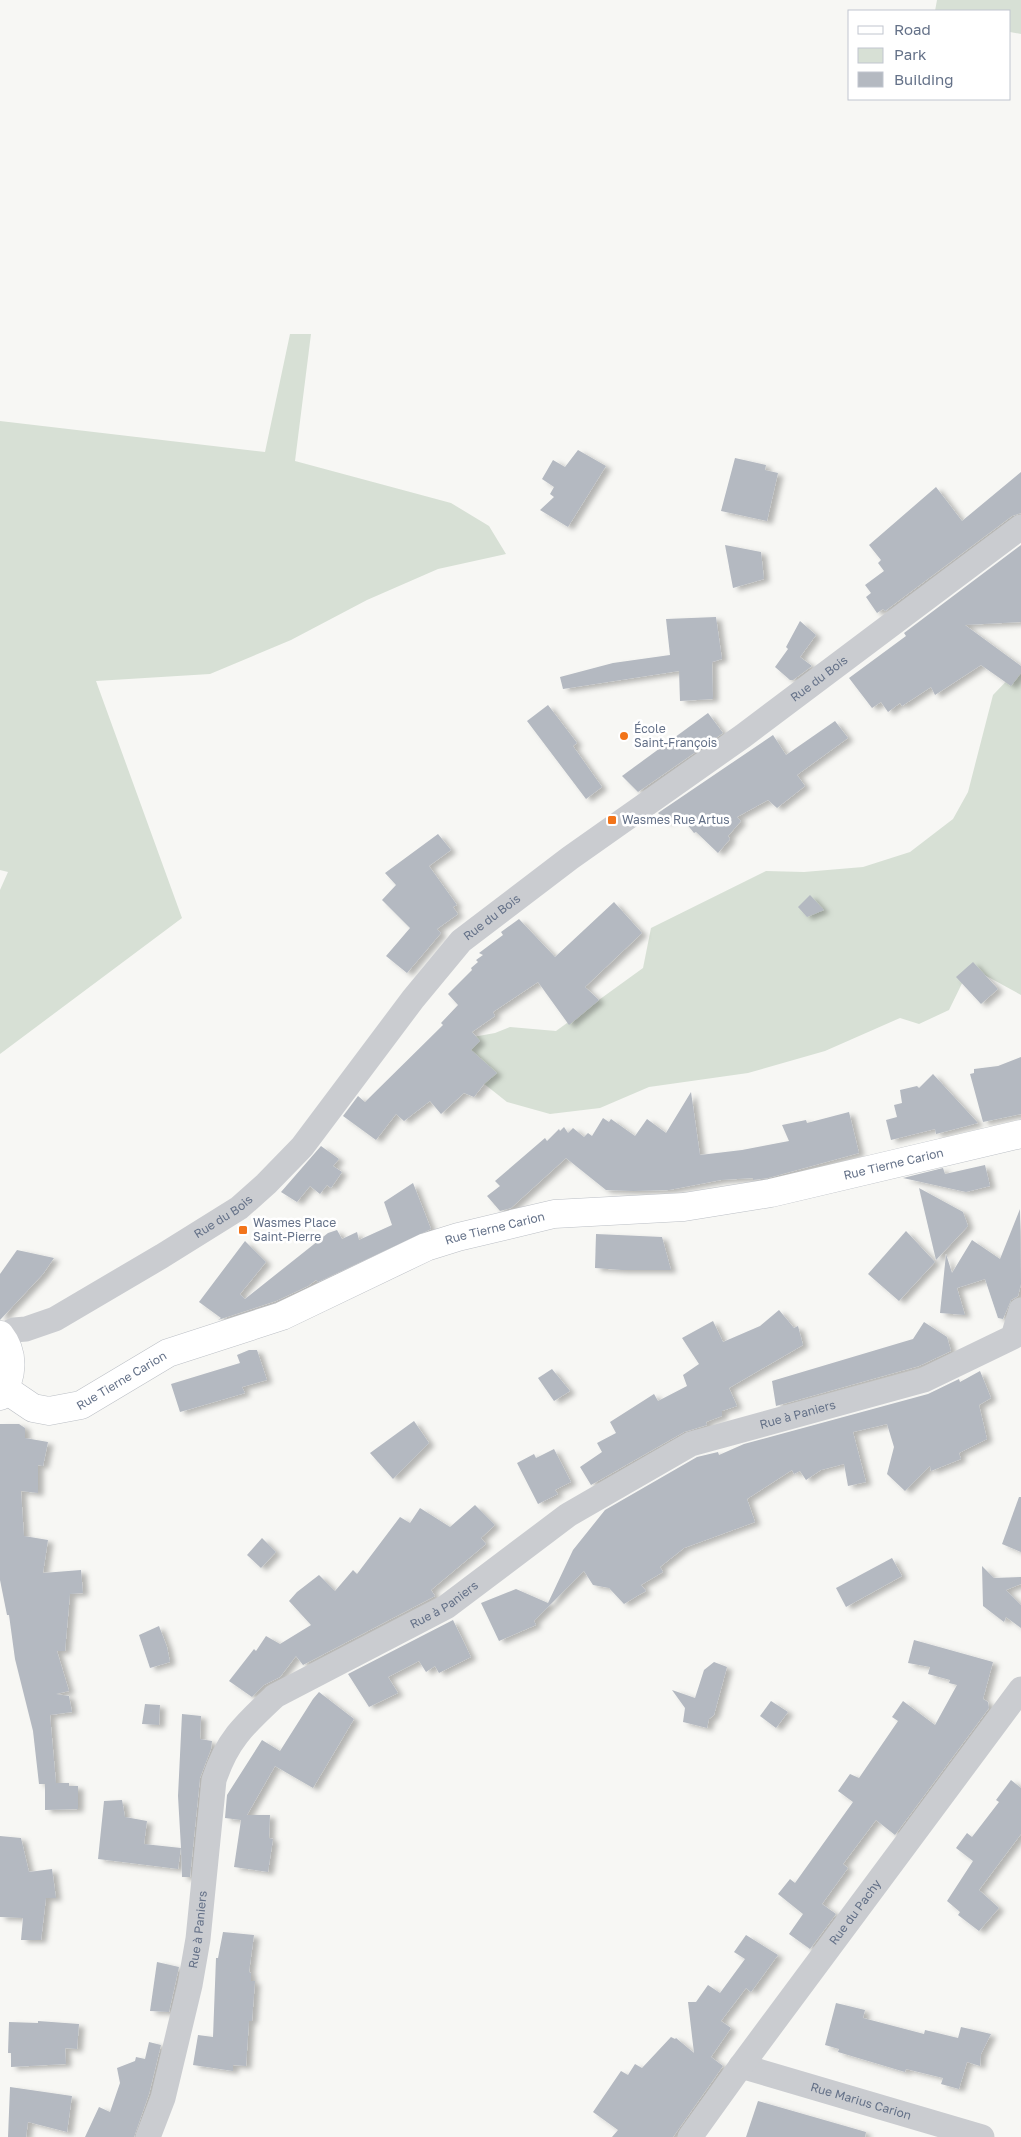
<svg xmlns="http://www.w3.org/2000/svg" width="1021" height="2137" font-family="'Golos Text',sans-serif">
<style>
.green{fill:#d7e0d5}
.building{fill:#b4b9c1;filter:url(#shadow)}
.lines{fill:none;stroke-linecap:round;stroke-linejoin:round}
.secondary-casing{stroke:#bbbfc5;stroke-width:29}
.street{stroke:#caccd0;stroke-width:25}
.secondary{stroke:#fff;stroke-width:28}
.poi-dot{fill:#f2741a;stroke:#fff;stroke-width:2}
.labels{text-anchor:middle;stroke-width:5;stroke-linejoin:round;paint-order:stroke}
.street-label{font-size:12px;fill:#647188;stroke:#fff}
.poi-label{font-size:12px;fill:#647188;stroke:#fff;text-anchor:start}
</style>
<defs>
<filter id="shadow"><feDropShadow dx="5.5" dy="3" stdDeviation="2.5" flood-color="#0004"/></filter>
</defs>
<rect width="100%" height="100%" fill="#f7f7f4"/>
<!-- green -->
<g class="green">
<path d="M 937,0 L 1021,0 L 1021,34 L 1010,32 L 1010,11 L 935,11 Z"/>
<path d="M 290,334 L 311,334 L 295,461 L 451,503 L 489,526 L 506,554 L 438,569 L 367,600 L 291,640 L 210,674 L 96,681 L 182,918 L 0,1054 L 0,890 L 8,872 L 0,870 L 0,421 L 265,452 Z"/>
<path d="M 1021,666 L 1021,995 L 970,967 L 949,1010 L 919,1024 L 900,1018 L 825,1051 L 748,1073 L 649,1087 L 600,1108 L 550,1114 L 507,1102 L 473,1075 L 462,1039 L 495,1033 L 510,1027 L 556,1031 L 643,968 L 651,928 L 766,871 L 804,872 L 863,867 L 910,852 L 953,819 L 968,792 L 993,695 Z"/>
</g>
<!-- building -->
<g class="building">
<path d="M 578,450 L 606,466 L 568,527 L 540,510 L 554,497 L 550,494 L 554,487 L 542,479 L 553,460 L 565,467 Z"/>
<path d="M 735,458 L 766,465 L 765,470 L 778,473 L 767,521 L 721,511 Z"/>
<path d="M 1021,472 L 1021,513 L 1012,516 L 885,611 L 883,609 L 877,613 L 866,597 L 871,593 L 865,585 L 884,571 L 878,563 L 881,560 L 869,545 L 936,487 L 962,521 Z"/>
<path d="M 725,545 L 761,552 L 764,579 L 733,588 Z"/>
<path d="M 1021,545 L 1021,622 L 965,625 L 1021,666 L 1021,673 L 1011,686 L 981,665 L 935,695 L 931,687 L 902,706 L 900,703 L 888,712 L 881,702 L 872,708 L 849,678 L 906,636 L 904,633 Z"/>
<path d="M 716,617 L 722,659 L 712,662 L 713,699 L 680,701 L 679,671 L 563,689 L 560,677 L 613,663 L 670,655 L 666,619 Z"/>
<path d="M 800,621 L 816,635 L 800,657 L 812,666 L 793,680 L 790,680 L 775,667 L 788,649 L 786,647 Z"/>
<path d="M 548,705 L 577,743 L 573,746 L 602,787 L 586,799 L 527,721 Z"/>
<path d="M 708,713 L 723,733 L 638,792 L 622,776 Z"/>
<path d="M 835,721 L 848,738 L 797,775 L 805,786 L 777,808 L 768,800 L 737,817 L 741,821 L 728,836 L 730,839 L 718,853 L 696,832 L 694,833 L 678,813 L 667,822 L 658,813 L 773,735 L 786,755 Z"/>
<path d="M 438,834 L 451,850 L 429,866 L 457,905 L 453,907 L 458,914 L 437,929 L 441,933 L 407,973 L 386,956 L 410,928 L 382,900 L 396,885 L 385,873 Z"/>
<path d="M 810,895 L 824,910 L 807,917 L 798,907 Z"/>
<path d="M 614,902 L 642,933 L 585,987 L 599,1000 L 569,1025 L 538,982 L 493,1012 L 495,1016 L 472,1032 L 480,1041 L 471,1050 L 497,1073 L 484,1084 L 474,1097 L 464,1093 L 441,1114 L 430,1101 L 404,1121 L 396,1114 L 376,1140 L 343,1116 L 358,1096 L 365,1102 L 443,1025 L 441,1023 L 458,1005 L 448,994 L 472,970 L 471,968 L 478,962 L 476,960 L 483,955 L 479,953 L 503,935 L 501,932 L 519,919 L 555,957 Z"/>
<path d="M 973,962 L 998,989 L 981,1004 L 956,977 Z"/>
<path d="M 1021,1057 L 1021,1114 L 983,1122 L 970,1074 L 974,1073 L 974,1069 L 998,1066 Z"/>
<path d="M 933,1074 L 978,1123 L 936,1134 L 935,1129 L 891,1140 L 886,1120 L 897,1117 L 894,1105 L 902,1103 L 900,1090 L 917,1086 L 919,1088 Z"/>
<path d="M 691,1092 L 700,1155 L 742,1150 L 789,1141 L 782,1125 L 806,1120 L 807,1123 L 849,1112 L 859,1153 L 768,1178 L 753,1180 L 753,1178 L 721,1180 L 669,1190 L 633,1191 L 606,1190 L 566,1158 L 511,1208 L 500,1211 L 487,1196 L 500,1186 L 495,1181 L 545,1138 L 547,1141 L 559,1129 L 560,1131 L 564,1127 L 568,1133 L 573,1128 L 584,1137 L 588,1133 L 592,1136 L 603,1118 L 609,1122 L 611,1119 L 635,1136 L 647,1119 L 666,1133 Z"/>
<path d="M 321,1146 L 339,1159 L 333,1166 L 342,1172 L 331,1188 L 327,1185 L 320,1194 L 310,1186 L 297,1202 L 281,1192 Z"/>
<path d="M 985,1165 L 990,1186 L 966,1192 L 903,1178 L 943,1168 L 945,1174 Z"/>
<path d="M 413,1183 L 431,1229 L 318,1282 L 316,1280 L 308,1286 L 276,1301 L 218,1320 L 221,1318 L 199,1302 L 245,1241 L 266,1262 L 240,1294 L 245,1299 L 328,1233 L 337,1230 L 342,1239 L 357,1232 L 359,1240 L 392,1225 L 384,1202 Z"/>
<path d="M 919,1188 L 963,1212 L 968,1226 L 936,1260 Z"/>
<path d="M 1020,1209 L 1021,1284 L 1018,1296 L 1011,1300 L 1003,1319 L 998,1318 L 985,1279 L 957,1288 L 965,1315 L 940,1313 L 946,1254 L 952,1273 L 972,1240 L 1000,1259 Z"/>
<path d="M 906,1231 L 935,1262 L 899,1301 L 868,1274 Z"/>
<path d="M 596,1234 L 662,1237 L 671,1270 L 622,1270 L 595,1268 Z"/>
<path d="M 17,1250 L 54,1258 L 43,1274 L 0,1320 L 0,1274 Z"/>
<path d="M 779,1310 L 794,1328 L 798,1326 L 803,1345 L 729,1388 L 737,1406 L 722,1411 L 722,1416 L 706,1422 L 707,1425 L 684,1432 L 591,1485 L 580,1467 L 602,1452 L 597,1443 L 616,1433 L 610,1422 L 654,1394 L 658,1401 L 687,1386 L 683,1375 L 699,1364 L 682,1338 L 713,1321 L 723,1342 L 760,1326 Z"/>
<path d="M 924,1322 L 947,1337 L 951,1351 L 919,1366 L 776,1406 L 772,1381 L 913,1339 Z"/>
<path d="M 249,1350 L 257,1350 L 267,1380 L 242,1387 L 245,1393 L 180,1412 L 171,1384 L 240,1363 L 237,1355 Z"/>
<path d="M 552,1369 L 570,1391 L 554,1401 L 538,1378 Z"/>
<path d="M 980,1371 L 991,1398 L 979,1405 L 987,1439 L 959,1453 L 961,1459 L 931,1471 L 930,1466 L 905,1491 L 887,1474 L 894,1447 L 887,1424 L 853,1432 L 866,1482 L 848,1486 L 844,1464 L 821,1470 L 806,1480 L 800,1471 L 794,1474 L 792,1470 L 747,1499 L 755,1522 L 684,1548 L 660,1567 L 663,1572 L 641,1585 L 646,1591 L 637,1596 L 624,1604 L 609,1588 L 593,1585 L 584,1571 L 534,1621 L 536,1625 L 499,1641 L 481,1603 L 516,1589 L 548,1603 L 573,1550 L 605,1510 L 697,1457 L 718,1452 L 719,1455 L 744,1444 L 928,1394 L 959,1379 L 960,1382 Z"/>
<path d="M 414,1421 L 429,1443 L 393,1479 L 370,1453 Z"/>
<path d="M 0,1424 L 19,1424 L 25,1428 L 25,1438 L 48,1442 L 43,1466 L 38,1465 L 38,1493 L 21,1491 L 24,1536 L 48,1540 L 43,1573 L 81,1570 L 83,1593 L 70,1594 L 65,1651 L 57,1651 L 69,1691 L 56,1694 L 69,1696 L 72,1712 L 50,1715 L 56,1783 L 53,1783 L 69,1783 L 69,1786 L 78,1786 L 78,1809 L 45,1810 L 45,1784 L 39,1784 L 33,1731 L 15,1659 L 9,1615 L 7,1615 L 0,1580 Z"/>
<path d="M 554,1449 L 571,1482 L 555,1490 L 558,1494 L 538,1504 L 517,1463 L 534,1454 L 536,1458 Z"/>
<path d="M 1019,1497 L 1021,1497 L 1021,1552 L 1002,1544 Z"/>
<path d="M 475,1505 L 495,1525 L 481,1538 L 486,1544 L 431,1590 L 435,1596 L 303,1665 L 296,1656 L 280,1677 L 264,1685 L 252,1697 L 229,1681 L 254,1649 L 256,1651 L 266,1636 L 280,1644 L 311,1625 L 289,1601 L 297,1592 L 319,1575 L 335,1591 L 353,1570 L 357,1574 L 400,1517 L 410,1523 L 420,1508 L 450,1527 Z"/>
<path d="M 262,1538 L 276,1552 L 261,1568 L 247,1555 Z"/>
<path d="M 892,1558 L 902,1576 L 846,1607 L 836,1588 Z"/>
<path d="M 982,1566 L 994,1578 L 1021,1577 L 1021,1584 L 1006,1590 L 1021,1605 L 1021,1628 L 1006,1617 L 1004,1622 L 983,1606 Z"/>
<path d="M 453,1620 L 471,1657 L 439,1673 L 435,1666 L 426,1672 L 419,1661 L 388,1677 L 398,1693 L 369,1707 L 348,1674 Z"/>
<path d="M 159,1626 L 167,1647 L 170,1662 L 150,1668 L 139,1635 Z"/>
<path d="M 914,1640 L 993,1662 L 983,1699 L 988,1702 L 989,1708 L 895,1835 L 876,1820 L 843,1864 L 848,1868 L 822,1904 L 836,1914 L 810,1949 L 789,1934 L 803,1914 L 778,1894 L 790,1879 L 795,1883 L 853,1802 L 838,1791 L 850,1774 L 859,1778 L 898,1721 L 892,1717 L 903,1701 L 935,1725 L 957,1685 L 949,1683 L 950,1680 L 928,1674 L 930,1667 L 908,1663 Z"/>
<path d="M 714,1662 L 727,1667 L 714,1715 L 709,1719 L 707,1728 L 683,1722 L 685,1708 L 672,1690 L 695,1698 L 704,1670 Z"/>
<path d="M 319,1692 L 354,1719 L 313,1788 L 275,1766 L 247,1815 L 270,1815 L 269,1838 L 273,1839 L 268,1872 L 234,1867 L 241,1820 L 225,1818 L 227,1795 L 262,1740 L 280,1751 L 313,1699 Z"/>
<path d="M 771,1701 L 788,1712 L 776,1728 L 760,1716 Z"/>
<path d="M 145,1704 L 160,1705 L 159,1725 L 142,1724 Z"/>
<path d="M 182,1714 L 201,1716 L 200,1739 L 212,1741 L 211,1749 L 200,1778 L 190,1877 L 182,1877 L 181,1848 L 178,1869 L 98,1859 L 104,1801 L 122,1800 L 125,1817 L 147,1821 L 144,1844 L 181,1848 L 178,1796 Z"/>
<path d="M 1011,1780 L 1021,1788 L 1021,1834 L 979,1890 L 999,1908 L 979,1931 L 958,1915 L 960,1912 L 947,1901 L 973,1861 L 956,1848 L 967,1833 L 972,1837 L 999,1802 L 996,1800 Z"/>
<path d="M 0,1836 L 21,1838 L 29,1872 L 52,1869 L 56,1898 L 46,1898 L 41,1940 L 21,1940 L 23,1918 L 0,1917 Z"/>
<path d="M 223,1932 L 254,1935 L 249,1972 L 251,1973 L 251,1981 L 255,1981 L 252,2021 L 249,2021 L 246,2066 L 233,2065 L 233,2071 L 193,2065 L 198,2035 L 213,2037 L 216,1958 L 218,1958 Z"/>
<path d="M 746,1935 L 778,1955 L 751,1992 L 746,1988 L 721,2021 L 731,2028 L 711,2057 L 723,2066 L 673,2137 L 612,2137 L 618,2130 L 593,2112 L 621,2071 L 628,2075 L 635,2064 L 642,2068 L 671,2037 L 675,2039 L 676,2038 L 694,2053 L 688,2002 L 696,2002 L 708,1985 L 720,1993 L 745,1959 L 734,1952 Z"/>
<path d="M 157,1962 L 179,1967 L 169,2012 L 150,2011 Z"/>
<path d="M 836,2003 L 865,2010 L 863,2018 L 924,2034 L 925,2030 L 958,2038 L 961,2027 L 991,2034 L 981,2054 L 980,2066 L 967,2062 L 959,2089 L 941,2084 L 943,2078 L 906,2069 L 905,2072 L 838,2052 L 839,2049 L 825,2045 Z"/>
<path d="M 38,2021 L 79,2024 L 77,2049 L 65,2048 L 66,2064 L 11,2067 L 11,2053 L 8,2053 L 9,2022 L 38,2023 Z"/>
<path d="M 149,2042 L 161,2045 L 149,2094 L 134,2137 L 85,2137 L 99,2107 L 110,2112 L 120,2083 L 117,2068 L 135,2061 L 136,2057 L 145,2059 Z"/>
<path d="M 10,2087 L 72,2096 L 67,2132 L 28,2122 L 26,2137 L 8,2137 Z"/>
<path d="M 758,2101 L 866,2132 L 865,2137 L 746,2137 Z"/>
</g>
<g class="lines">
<!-- secondary casing -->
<g class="secondary-casing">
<g id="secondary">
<path d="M 0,1335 C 15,1354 13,1377 0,1396"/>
<path id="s5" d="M 5,1389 L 33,1408 L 49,1411 L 81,1405 L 168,1353 L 282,1316 L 426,1247 L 458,1237 L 554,1214 L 684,1207 L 771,1193 L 1021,1134"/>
</g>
</g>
<!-- street -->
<g class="street">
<path id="s1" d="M 1,1336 L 14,1330 L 26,1329 L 55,1319 L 162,1256 L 239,1208 L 266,1184 L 302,1147 L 413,999 L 461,941 L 570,858 L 743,736 L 1021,527"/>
<path id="s2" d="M 741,2066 L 982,2137"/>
<path id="s3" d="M 148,2137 L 163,2098 L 190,1985 L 198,1939 L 214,1780 C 227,1740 245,1724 275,1696 L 446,1607 L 568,1515 L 691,1444 L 924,1380 L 1013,1337 L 1021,1310"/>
<path id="s4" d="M 690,2137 L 741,2066 L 1021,1689"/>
</g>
<!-- secondary -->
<use href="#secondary" class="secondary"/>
</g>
<!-- markers -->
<g class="poi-dot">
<circle cx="624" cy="736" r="5"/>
<rect x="607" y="815" width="10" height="10" rx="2.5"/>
<rect x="238" y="1225" width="10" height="10" rx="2.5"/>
</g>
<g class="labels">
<!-- street labels -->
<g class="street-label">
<text dy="4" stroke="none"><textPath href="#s1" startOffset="1064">Rue du Bois</textPath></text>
<text dy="4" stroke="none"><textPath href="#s1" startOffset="659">Rue du Bois</textPath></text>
<text dy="4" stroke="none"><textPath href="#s5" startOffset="940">Rue Tierne Carion</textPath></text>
<text dy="4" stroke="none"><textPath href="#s1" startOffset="254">Rue du Bois</textPath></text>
<text dy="4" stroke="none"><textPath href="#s5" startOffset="535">Rue Tierne Carion</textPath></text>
<text dy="4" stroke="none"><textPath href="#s5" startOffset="130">Rue Tierne Carion</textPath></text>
<text dy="4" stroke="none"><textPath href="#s3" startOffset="1068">Rue à Paniers</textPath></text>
<text dy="4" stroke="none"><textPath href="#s3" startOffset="662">Rue à Paniers</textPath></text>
<text dy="4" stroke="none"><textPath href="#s4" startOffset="279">Rue du Pachy</textPath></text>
<text dy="4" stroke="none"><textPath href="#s3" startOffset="214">Rue à Paniers</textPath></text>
<text dy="4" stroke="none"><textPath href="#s2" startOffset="125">Rue Marius Carion</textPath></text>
</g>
<!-- poi labels -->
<g class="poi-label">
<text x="634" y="733">École<tspan x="634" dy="14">Saint-François</tspan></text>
<text x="622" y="824">Wasmes Rue Artus</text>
<text x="253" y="1227">Wasmes Place<tspan x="253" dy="14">Saint-Pierre</tspan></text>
</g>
</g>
<!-- legend -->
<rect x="848" y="10" width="162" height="90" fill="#ffffff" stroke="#c1c6cf"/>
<rect x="858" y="26" width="25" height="8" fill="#ffffff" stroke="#c1c6cf"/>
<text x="894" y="35" font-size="15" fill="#647188">Road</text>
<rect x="858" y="48" width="25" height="15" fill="#d7e0d5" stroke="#c1c6cf"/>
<text x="894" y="60" font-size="15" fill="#647188">Park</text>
<rect x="858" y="72" width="25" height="15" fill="#b4b9c1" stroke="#c1c6cf"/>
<text x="894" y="85" font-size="15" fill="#647188">Building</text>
</svg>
